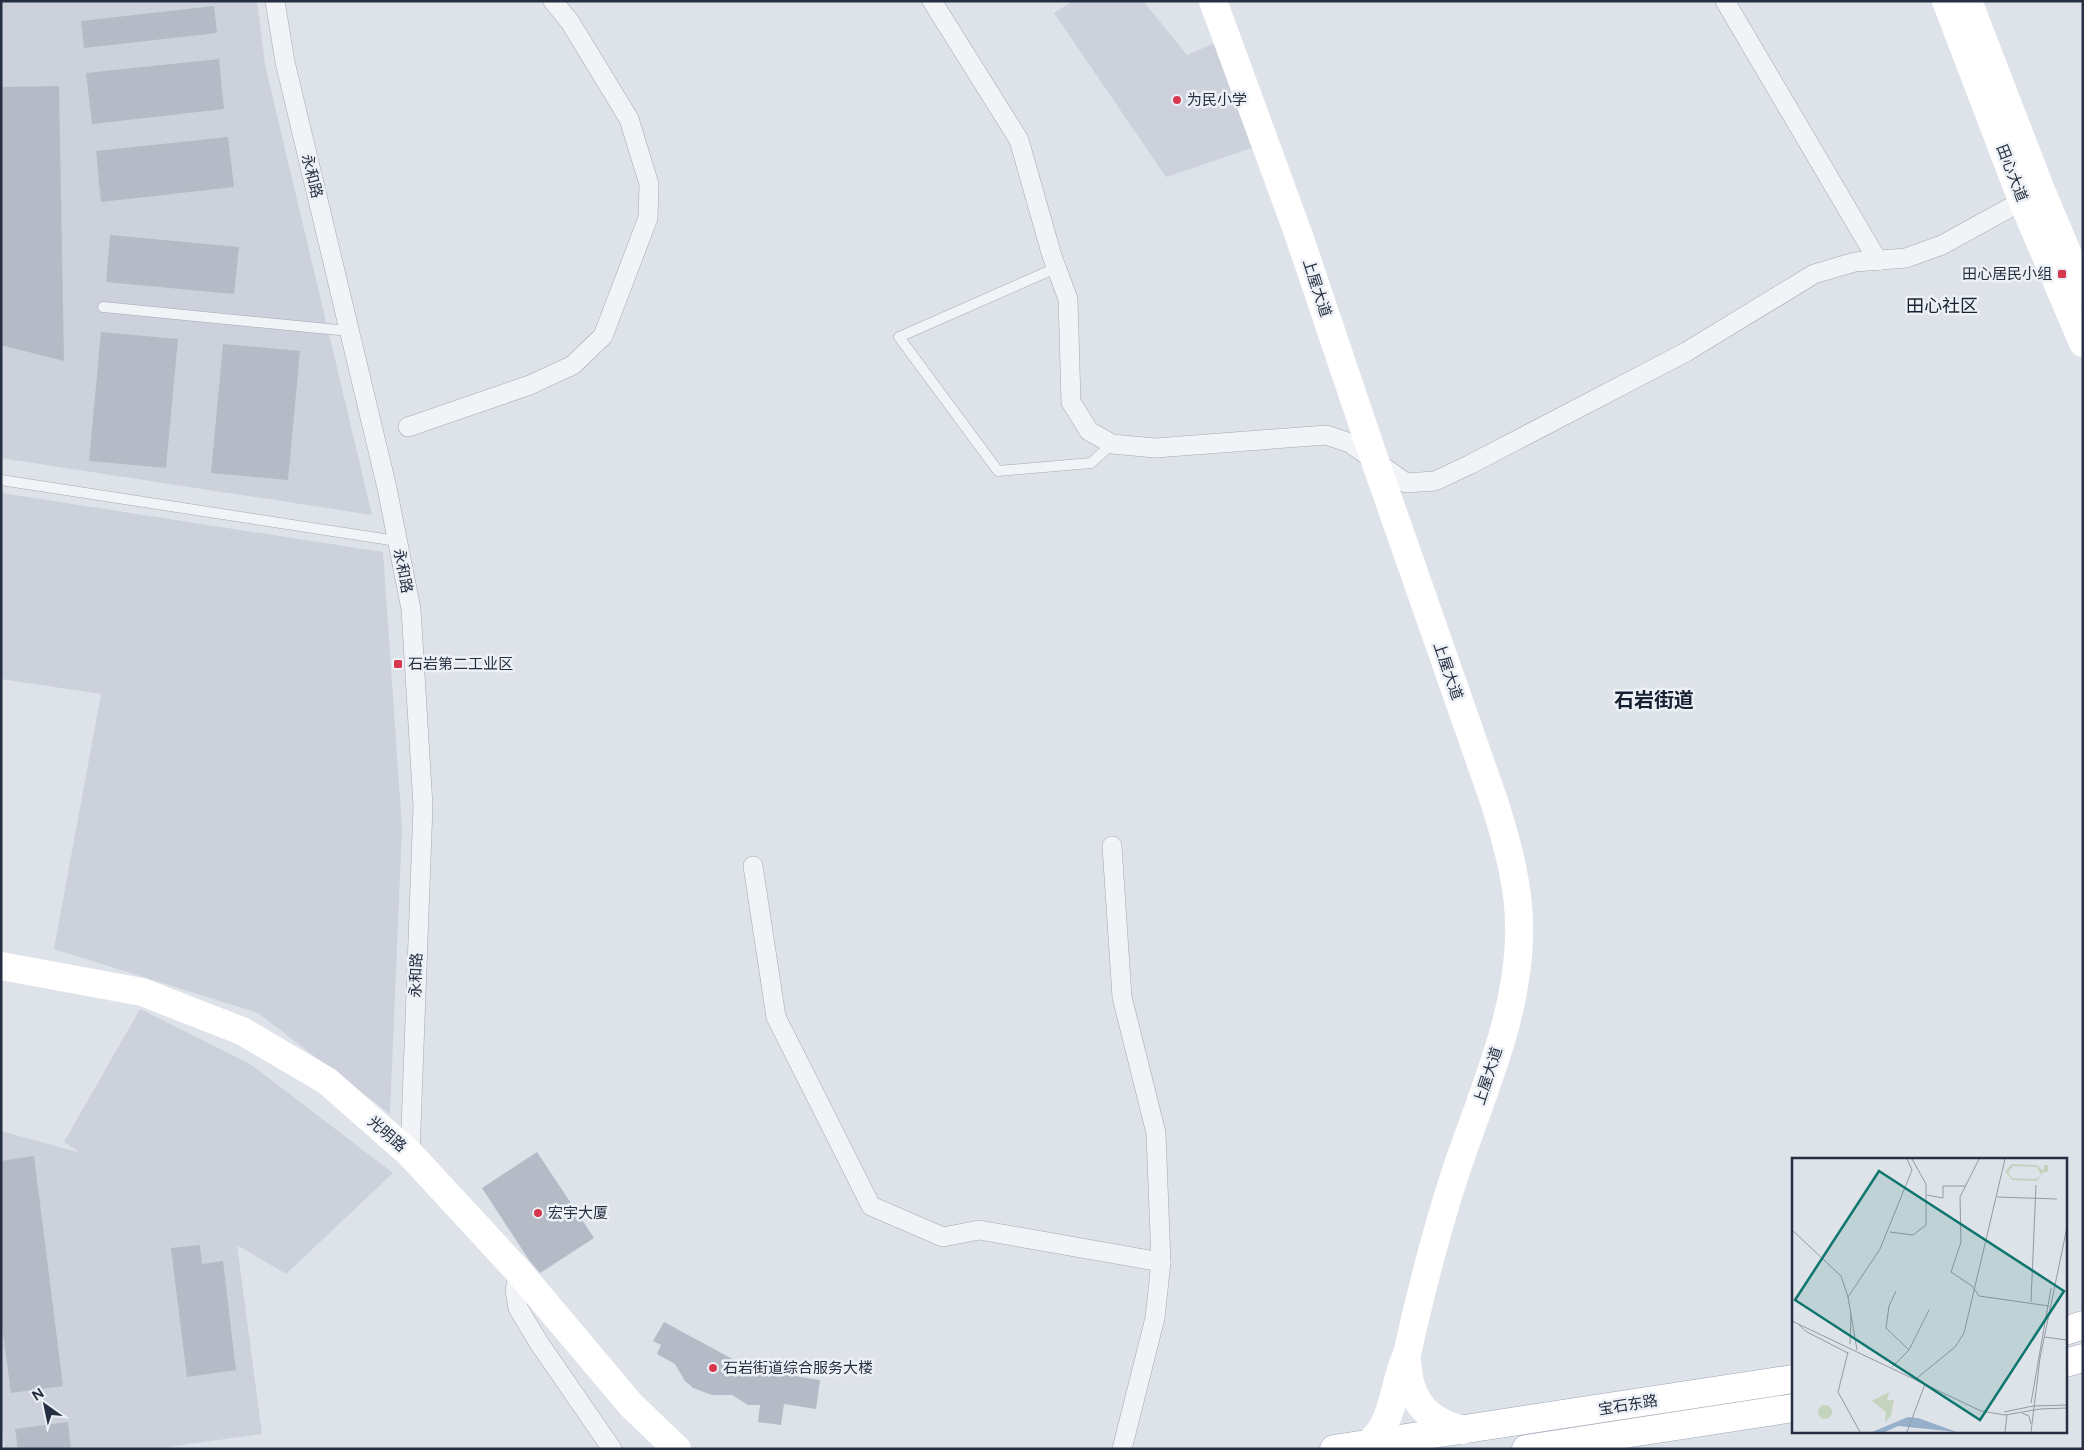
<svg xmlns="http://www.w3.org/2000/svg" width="2084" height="1450" font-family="Figtree,'Noto Sans SC',sans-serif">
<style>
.built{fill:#ccd1db}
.building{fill:#b5bbc6}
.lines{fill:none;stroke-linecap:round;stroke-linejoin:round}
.lane-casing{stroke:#a3a9b3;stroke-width:11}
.street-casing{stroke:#a3a9b3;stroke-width:20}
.primary-casing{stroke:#9ca6b5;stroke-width:29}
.lane{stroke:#f1f3f7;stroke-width:10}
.street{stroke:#f1f3f7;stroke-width:19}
.secondary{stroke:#fff;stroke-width:28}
.primary{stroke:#fff;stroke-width:28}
.poi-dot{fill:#d8384f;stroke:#edf1f6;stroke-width:2}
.labels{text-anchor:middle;stroke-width:5;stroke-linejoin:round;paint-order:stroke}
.poi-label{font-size:15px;fill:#262f41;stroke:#edf1f6;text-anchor:start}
.street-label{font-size:15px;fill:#262f41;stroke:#edf1f6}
.quarter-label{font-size:18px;fill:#182131;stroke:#edf1f6}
.district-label{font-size:20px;font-weight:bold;fill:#182131;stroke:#edf1f6}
.inset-road{fill:none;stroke:#949aa6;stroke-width:1}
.view{fill:#0f766e;fill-opacity:0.15;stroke:#0f766e;stroke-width:2.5}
.inset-edge{fill:none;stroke:#262f41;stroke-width:2.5}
</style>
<rect width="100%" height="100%" fill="#dee2e9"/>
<!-- built -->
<g class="built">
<path d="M 1,1 L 257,1 L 265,65 L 372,515 L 1,458 Z"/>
<path d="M 1073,1 L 1143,1 L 1187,55 L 1219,41 L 1258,146 L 1166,177 L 1054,13 Z"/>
<path d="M 1,493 L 383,552 L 402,828 L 390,1114 L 258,1013 L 54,949 L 101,694 L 1,679 Z"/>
<path d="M 140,1009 L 250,1064 L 393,1173 L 286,1274 L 237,1245 L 262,1434 L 153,1449 L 5,1449 L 1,1421 L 1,1131 L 81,1153 L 64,1142 Z"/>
</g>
<!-- building -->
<g class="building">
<path d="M 214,6 L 217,33 L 84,48 L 81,21 Z"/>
<path d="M 219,59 L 224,109 L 92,124 L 86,73 Z"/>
<path d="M 59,86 L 64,361 L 1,345 L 1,87 Z"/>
<path d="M 228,137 L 234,187 L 101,202 L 96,151 Z"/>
<path d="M 110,235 L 239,247 L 234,294 L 106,282 Z"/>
<path d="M 101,332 L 178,339 L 166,468 L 89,461 Z"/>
<path d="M 223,344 L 300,351 L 288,480 L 211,473 Z"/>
<path d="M 537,1152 L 594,1238 L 540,1273 L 529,1260 L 482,1188 Z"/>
<path d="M 34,1156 L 63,1386 L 11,1393 L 1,1319 L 1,1161 Z"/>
<path d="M 200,1245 L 202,1264 L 223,1261 L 236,1370 L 187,1377 L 171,1248 Z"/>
<path d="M 664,1322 L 751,1369 L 820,1380 L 816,1409 L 784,1404 L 781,1425 L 758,1422 L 760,1405 L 748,1405 L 732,1395 L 712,1395 L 693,1388 L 685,1381 L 675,1364 L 657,1354 L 661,1345 L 653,1341 Z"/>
<path d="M 68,1422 L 71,1449 L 18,1449 L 15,1429 Z"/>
</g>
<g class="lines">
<!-- lane casing -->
<g class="lane-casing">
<g id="lane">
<path d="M 1056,268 L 899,337 L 998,471 L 1091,463 L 1112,444"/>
<path d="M 103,307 L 349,331"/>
<path d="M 1,480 L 397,541"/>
</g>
</g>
<!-- street casing -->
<g class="street-casing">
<g id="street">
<path d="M 275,1 L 285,62 L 387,488 L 411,609 L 423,806 L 410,1154"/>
<path d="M 932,1 L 1019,140 L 1052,256 L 1068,299 L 1071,402 L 1089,431 L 1112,444 L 1155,448 L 1326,435 L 1350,443 L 1406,483 L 1435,481 L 1471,464 L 1686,352 L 1814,274 L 1855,262 L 1906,258 L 1942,245 L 2031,196"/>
<path d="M 1725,1 L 1878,261"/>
<path d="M 408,427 L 530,385 L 573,365 L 603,336 L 648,218 L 649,184 L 629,119 L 570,22 L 553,1"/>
<path d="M 1112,846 L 1122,997 L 1156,1133 L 1161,1262 L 1155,1318 L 1122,1449"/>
<path d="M 753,866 L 776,1017 L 871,1206 L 943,1237 L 979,1230 L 1161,1262"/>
<path d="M 519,1272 L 515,1290 L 518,1308 L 539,1343 L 612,1449"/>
</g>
</g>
<!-- primary casing -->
<g class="primary-casing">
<g id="primary">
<path d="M 2065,1331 L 2083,1325"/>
<path d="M 2065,1363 L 2083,1358"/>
<path d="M 1334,1449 L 1793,1379"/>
<path d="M 1526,1449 L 1793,1408"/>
</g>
</g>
<!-- lane -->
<use href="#lane" class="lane"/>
<!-- street -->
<use href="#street" class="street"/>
<!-- secondary -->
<g class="secondary">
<path d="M 1213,1 L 1298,233 L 1374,458 L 1494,801 C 1508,845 1521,892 1519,938 C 1517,1019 1481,1096 1456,1171 C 1436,1231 1421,1292 1407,1354 C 1393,1382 1395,1423 1369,1443"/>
<path d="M 1946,1 L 2022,200 L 2083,343"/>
<path d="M 1968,1 L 2041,190 L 2083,290"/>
<path d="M 1,966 L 142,992 L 242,1031 L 327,1081 L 410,1154 L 519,1272 L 631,1405 L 677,1449"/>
<path d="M 1407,1360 C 1409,1400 1425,1420 1463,1430"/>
</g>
<!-- primary -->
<use href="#primary" class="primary"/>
</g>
<!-- markers -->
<g class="poi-dot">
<circle cx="1177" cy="100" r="5"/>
<rect x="2057" y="269" width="10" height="10" rx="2.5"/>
<rect x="393" y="659" width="10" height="10" rx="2.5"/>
<circle cx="538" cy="1213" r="5"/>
<circle cx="713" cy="1368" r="5"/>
</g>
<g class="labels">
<!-- poi labels -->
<g class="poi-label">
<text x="1187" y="105">为民小学</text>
<text x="2052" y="279" text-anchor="end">田心居民小组</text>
<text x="408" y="669">石岩第二工业区</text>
<text x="548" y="1218">宏宇大厦</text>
<text x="723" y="1373">石岩街道综合服务大楼</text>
</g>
<!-- street labels -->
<g class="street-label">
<text transform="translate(2012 173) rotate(69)" y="5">田心大道</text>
<text transform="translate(312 176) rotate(76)" y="5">永和路</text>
<text transform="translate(1317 288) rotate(72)" y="5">上屋大道</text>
<text transform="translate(403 571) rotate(79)" y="5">永和路</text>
<text transform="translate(1448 671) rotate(71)" y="5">上屋大道</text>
<text transform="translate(416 975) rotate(-88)" y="5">永和路</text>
<text transform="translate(1488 1076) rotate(-72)" y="5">上屋大道</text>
<text transform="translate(387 1134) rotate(41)" y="5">光明路</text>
<text transform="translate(1628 1405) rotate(-9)" y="5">宝石东路</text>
</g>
<!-- quarter labels -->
<g class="quarter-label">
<text x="1942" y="312">田心社区</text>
</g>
<!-- district labels -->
<g class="district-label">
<text x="1654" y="707">石岩街道</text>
</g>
</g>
<!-- overview -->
<g transform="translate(1792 1158)">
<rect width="275" height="275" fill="#dee2e9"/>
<path d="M 220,6 L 245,7 L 251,13 L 252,7 L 256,7 L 256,14 L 251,14 L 245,23 L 220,22 L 213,13 ZM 221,8 L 245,9 L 249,17 L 244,21 L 220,20 L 216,15 ZM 97,234 L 95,242 L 102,242 L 99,257 L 93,265 L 94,254 L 80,243 ZM26 254a7 7 0 1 1 14 0a7 7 0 1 1-14 0Z" fill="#c3d3be" fill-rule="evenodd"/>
<path d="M 116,259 L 126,260 L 165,274 L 106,268 L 93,274 L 80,274 Z" fill="#96b0cc"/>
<path class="inset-road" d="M 187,1 L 168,39 L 169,84 L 159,114 L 180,128 L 187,138 L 257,148M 135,37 L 151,40 L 151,28 L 173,28M 205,39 L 265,41M 0,72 L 49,118 L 56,139 L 65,192M 98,74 L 121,77 L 134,67 L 134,26 L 120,1M 104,133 L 97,148 L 94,170 L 117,192M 56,139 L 88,91 L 120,12 L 115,1M 239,144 L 244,27M 0,163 L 189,253 L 213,257 L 248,251 L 275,250M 7,167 L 15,174 L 56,195M 252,179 L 275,182M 58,186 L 59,156M 56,194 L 46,234 L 68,274M 100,209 L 117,192 L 137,152M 125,220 L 163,189 L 172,175 L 213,1M 239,245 L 259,130M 212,254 L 241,248 L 275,247M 230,255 L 237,258 L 239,266M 115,274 L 133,226M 213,274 L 215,257M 239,274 L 248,200 L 275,69"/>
<path class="view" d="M 87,13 L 272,133 L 188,262 L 3,142 Z"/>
<rect width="275" height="275" class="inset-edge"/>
</g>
<!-- border -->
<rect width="2084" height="1450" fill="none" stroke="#262f41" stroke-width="5"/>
<!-- north arrow -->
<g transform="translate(45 1405) rotate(327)" stroke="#edf1f6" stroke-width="4" paint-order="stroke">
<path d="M0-4L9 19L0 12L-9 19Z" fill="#262f41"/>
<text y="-8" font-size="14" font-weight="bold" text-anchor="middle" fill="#262f41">N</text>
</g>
</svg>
